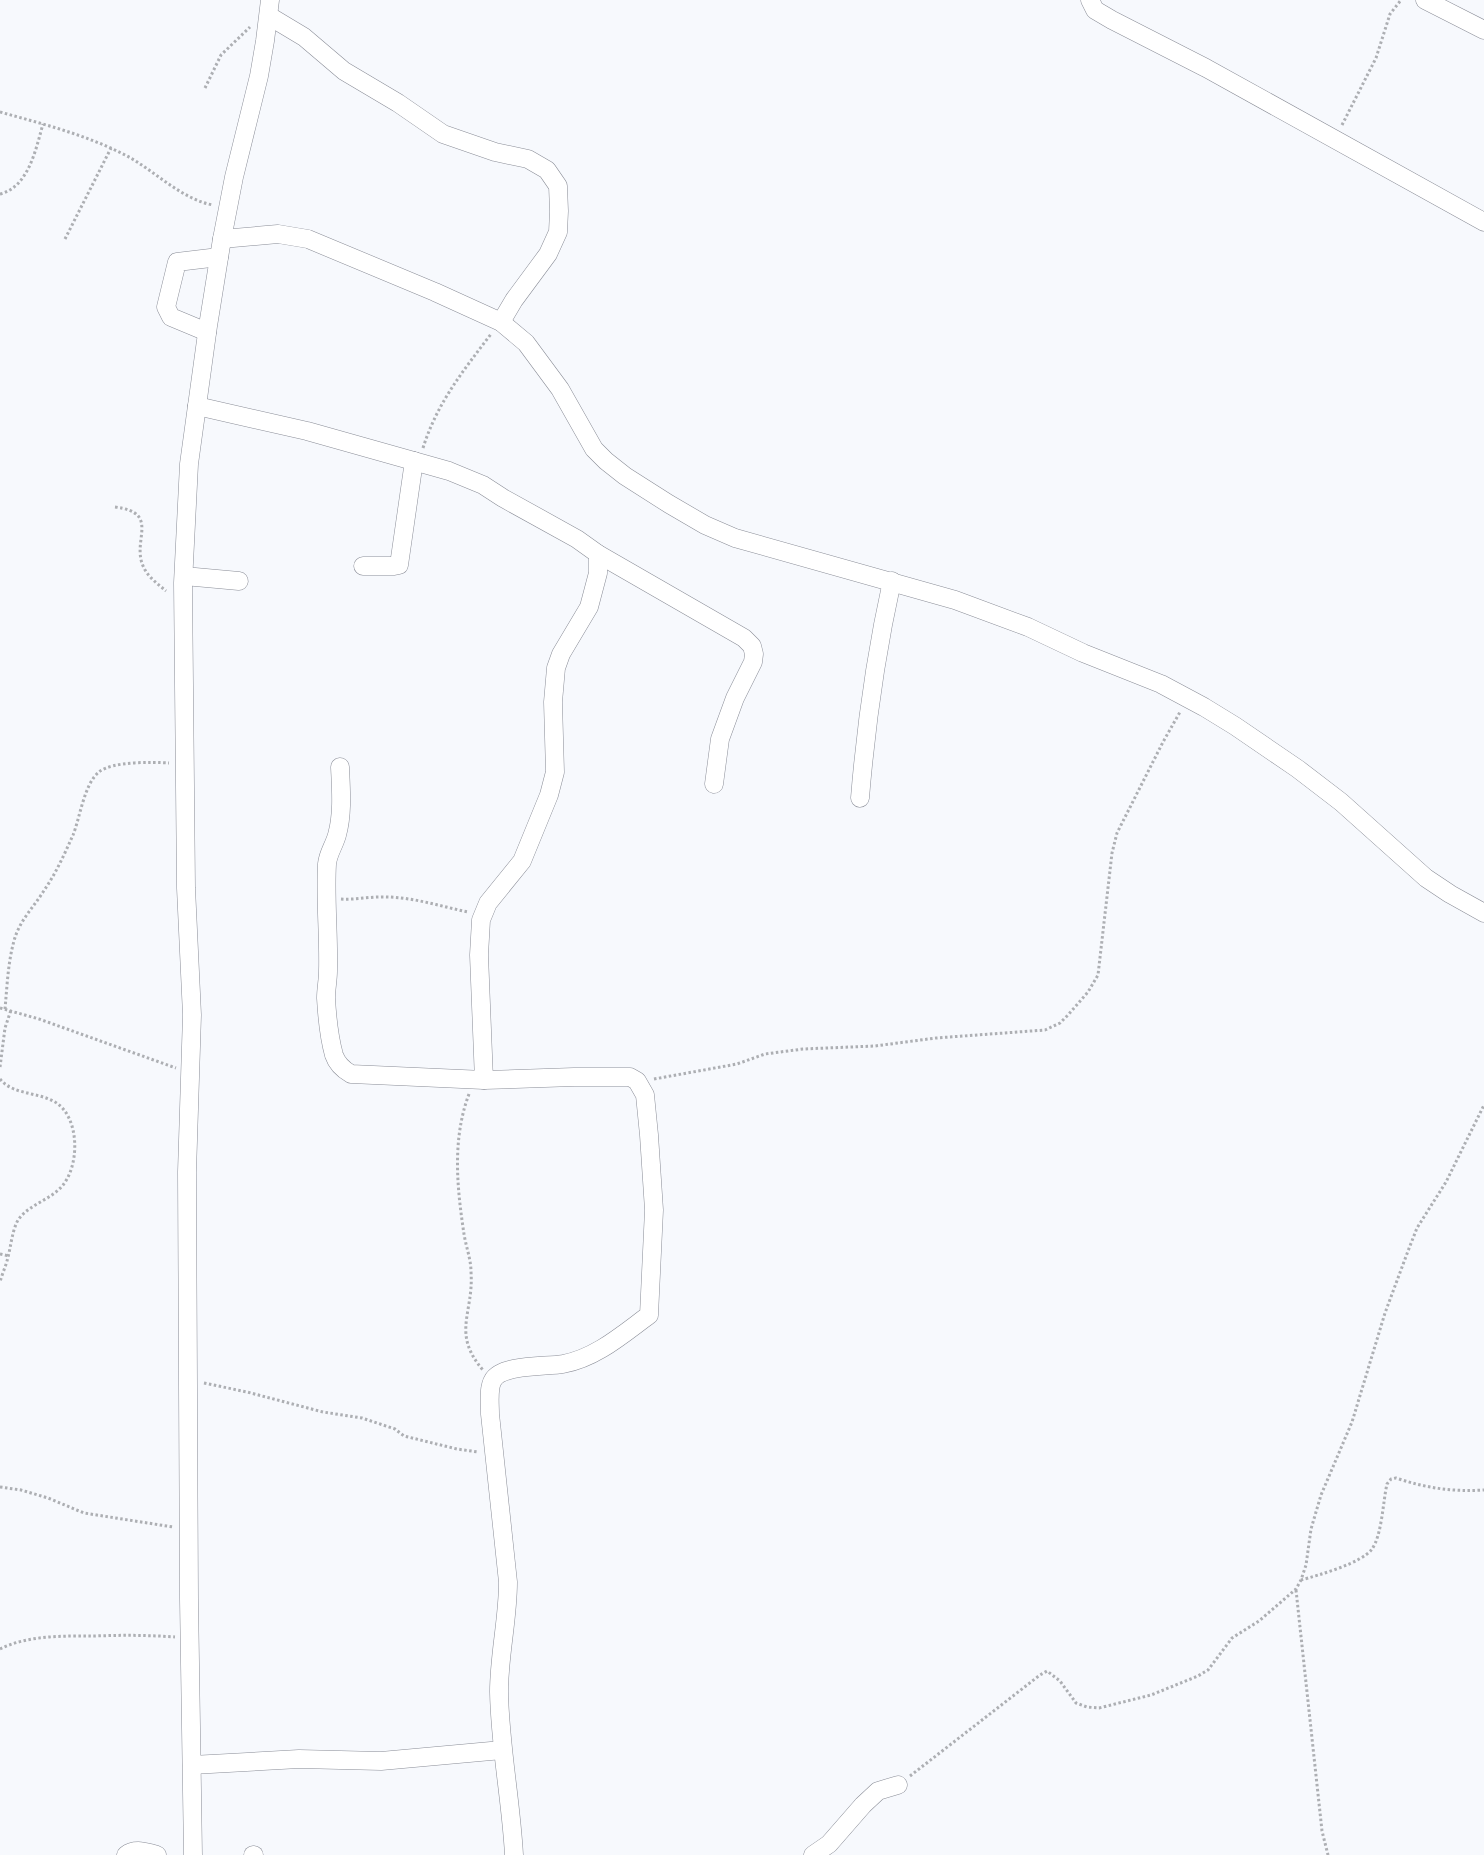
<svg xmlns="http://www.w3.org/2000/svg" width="1484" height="1855" font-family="'DejaVu Sans',sans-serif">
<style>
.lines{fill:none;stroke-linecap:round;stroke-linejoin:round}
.minor-casing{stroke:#8a8d97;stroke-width:19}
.path{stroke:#adafb3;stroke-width:3;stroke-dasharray:2.5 2.5;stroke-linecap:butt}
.minor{stroke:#fff;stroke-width:18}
</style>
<rect width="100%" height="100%" fill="#f7f9fd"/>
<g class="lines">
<!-- minor casing -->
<g class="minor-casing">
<g id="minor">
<path d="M 1090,0 L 1095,10 L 1112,20 L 1206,68 L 1484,222"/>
<path d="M 1425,0 L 1484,30"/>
<path d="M 269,16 L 304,37 L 344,71 L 398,103 L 443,134 L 495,152 L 528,159 L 547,170 L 558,186 L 559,211 L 558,232 L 548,254 L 514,300 L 501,322"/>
<path d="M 222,239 L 278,234 L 308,239 L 435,292 L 501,322 L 526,343 L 560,389 L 594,449 L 606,461 L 625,476 L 669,504 L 705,525 L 735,538 L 955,600 L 1028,627 L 1083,653 L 1161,684 L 1204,707 L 1235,726 L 1298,769 L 1341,802 L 1426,878 L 1450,894 L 1484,913"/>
<path d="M 207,332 L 171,317 L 166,307 L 177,262 L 219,257"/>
<path d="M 197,406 L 307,431 L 449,471 L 483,485 L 503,498 L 577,539 L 598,554 L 744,638 L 752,646 L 754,654 L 753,662 L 735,698 L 720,739 L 714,784"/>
<path d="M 363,566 L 394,566 L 399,565 L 414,461"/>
<path d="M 184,576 L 239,581"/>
<path d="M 340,767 C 341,789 343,814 337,835 C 334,846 328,853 327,864 C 325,900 329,936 328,971 C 328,980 326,989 326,998 C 327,1016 329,1037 334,1055 C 337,1064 344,1070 351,1074 L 484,1080 L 574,1077 L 630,1077 L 637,1081 L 645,1095 L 649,1135 L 654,1210 L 649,1315 C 623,1334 596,1358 563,1364 C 547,1367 502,1364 493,1380 C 488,1388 490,1404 490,1414 L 508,1582 C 508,1619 499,1655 499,1692 C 500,1747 511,1800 514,1855"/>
<path d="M 860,798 C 866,725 876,653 892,581"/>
<path d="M 484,1080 L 479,955 L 481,920 L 488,903 L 522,861 L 549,795 L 555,772 L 553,702 L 556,668 L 561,654 L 589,607 L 598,573 L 598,554"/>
<path d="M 192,1765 L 299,1759 L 381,1761 L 502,1750"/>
<path d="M 126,1855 C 135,1848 147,1852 157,1855"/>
<path d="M 193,1855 L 189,1599 L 187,1172 L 192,1015 L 186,888 L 183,583 L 189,464 L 208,326 L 222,239 L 234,177 L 259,76 L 265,41 L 270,0"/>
<path d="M 253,1855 L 254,1855"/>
<path d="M 813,1855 L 829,1844 L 863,1805 L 878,1791 L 898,1785"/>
</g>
</g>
<!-- path -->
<g class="path">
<path d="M 205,88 L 221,55 L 250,27"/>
<path d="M 0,112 C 43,124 87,135 127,156 C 155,171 181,199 213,205"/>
<path d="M 1342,125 L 1376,58 L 1390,14 L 1401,0"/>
<path d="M 0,194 C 29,187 36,148 43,124"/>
<path d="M 65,239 L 111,148"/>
<path d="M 423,448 C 437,403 463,371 491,334"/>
<path d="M 115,507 C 162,513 130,541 144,568 C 149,578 158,584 166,591"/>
<path d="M 341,899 C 354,900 367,897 380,897 C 410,896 439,906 468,912"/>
<path d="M 0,1008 L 39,1019 L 176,1068"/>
<path d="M 5,1009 C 7,987 8,962 14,941 C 19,921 34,907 45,889 C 56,873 65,853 73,835 C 80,818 84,784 99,772 C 112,761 153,762 169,763"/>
<path d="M 0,1067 L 5,1028 L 11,1010"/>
<path d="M 0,1079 C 15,1098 49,1090 64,1110 C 79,1129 78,1166 63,1185 C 51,1200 29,1204 18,1220 C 12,1231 11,1246 8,1257 C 6,1266 2,1274 0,1282"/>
<path d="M 654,1079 L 737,1064 L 765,1054 L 803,1049 L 875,1046 L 936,1038 L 1045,1030 L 1060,1023 L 1068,1015 L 1088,992 L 1098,975 L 1112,853 L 1117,833 L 1163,742 L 1180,712"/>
<path d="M 469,1094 C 452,1139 457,1188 464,1234 C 466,1247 471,1259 471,1272 C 474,1313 451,1333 483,1370"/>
<path d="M 0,1254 L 9,1256"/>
<path d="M 204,1383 L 247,1392 L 323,1412 L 362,1418 L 395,1429 L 404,1436 L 457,1449 L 478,1452"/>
<path d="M 0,1487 L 21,1490 L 48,1498 L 84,1513 L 173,1527"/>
<path d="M 1301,1580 C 1319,1575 1362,1563 1372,1549 C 1382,1535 1383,1501 1387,1484 L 1391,1479 L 1396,1478 C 1426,1488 1452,1492 1484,1490"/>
<path d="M 1296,1590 L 1322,1831 L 1328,1855"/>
<path d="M 0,1649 C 28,1635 64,1636 94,1636 C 122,1635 148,1635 175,1637"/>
<path d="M 910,1776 L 1040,1675 L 1047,1671 L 1060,1681 L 1076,1703 L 1087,1707 L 1099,1708 L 1151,1695 L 1198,1676 L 1208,1670 L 1232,1638 L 1259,1621 L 1296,1589 L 1301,1580 L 1306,1565 L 1311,1529 L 1321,1495 L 1352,1422 L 1385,1313 L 1408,1251 L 1417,1228 L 1446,1182 L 1484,1105"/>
</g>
<!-- minor -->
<use href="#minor" class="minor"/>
</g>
</svg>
